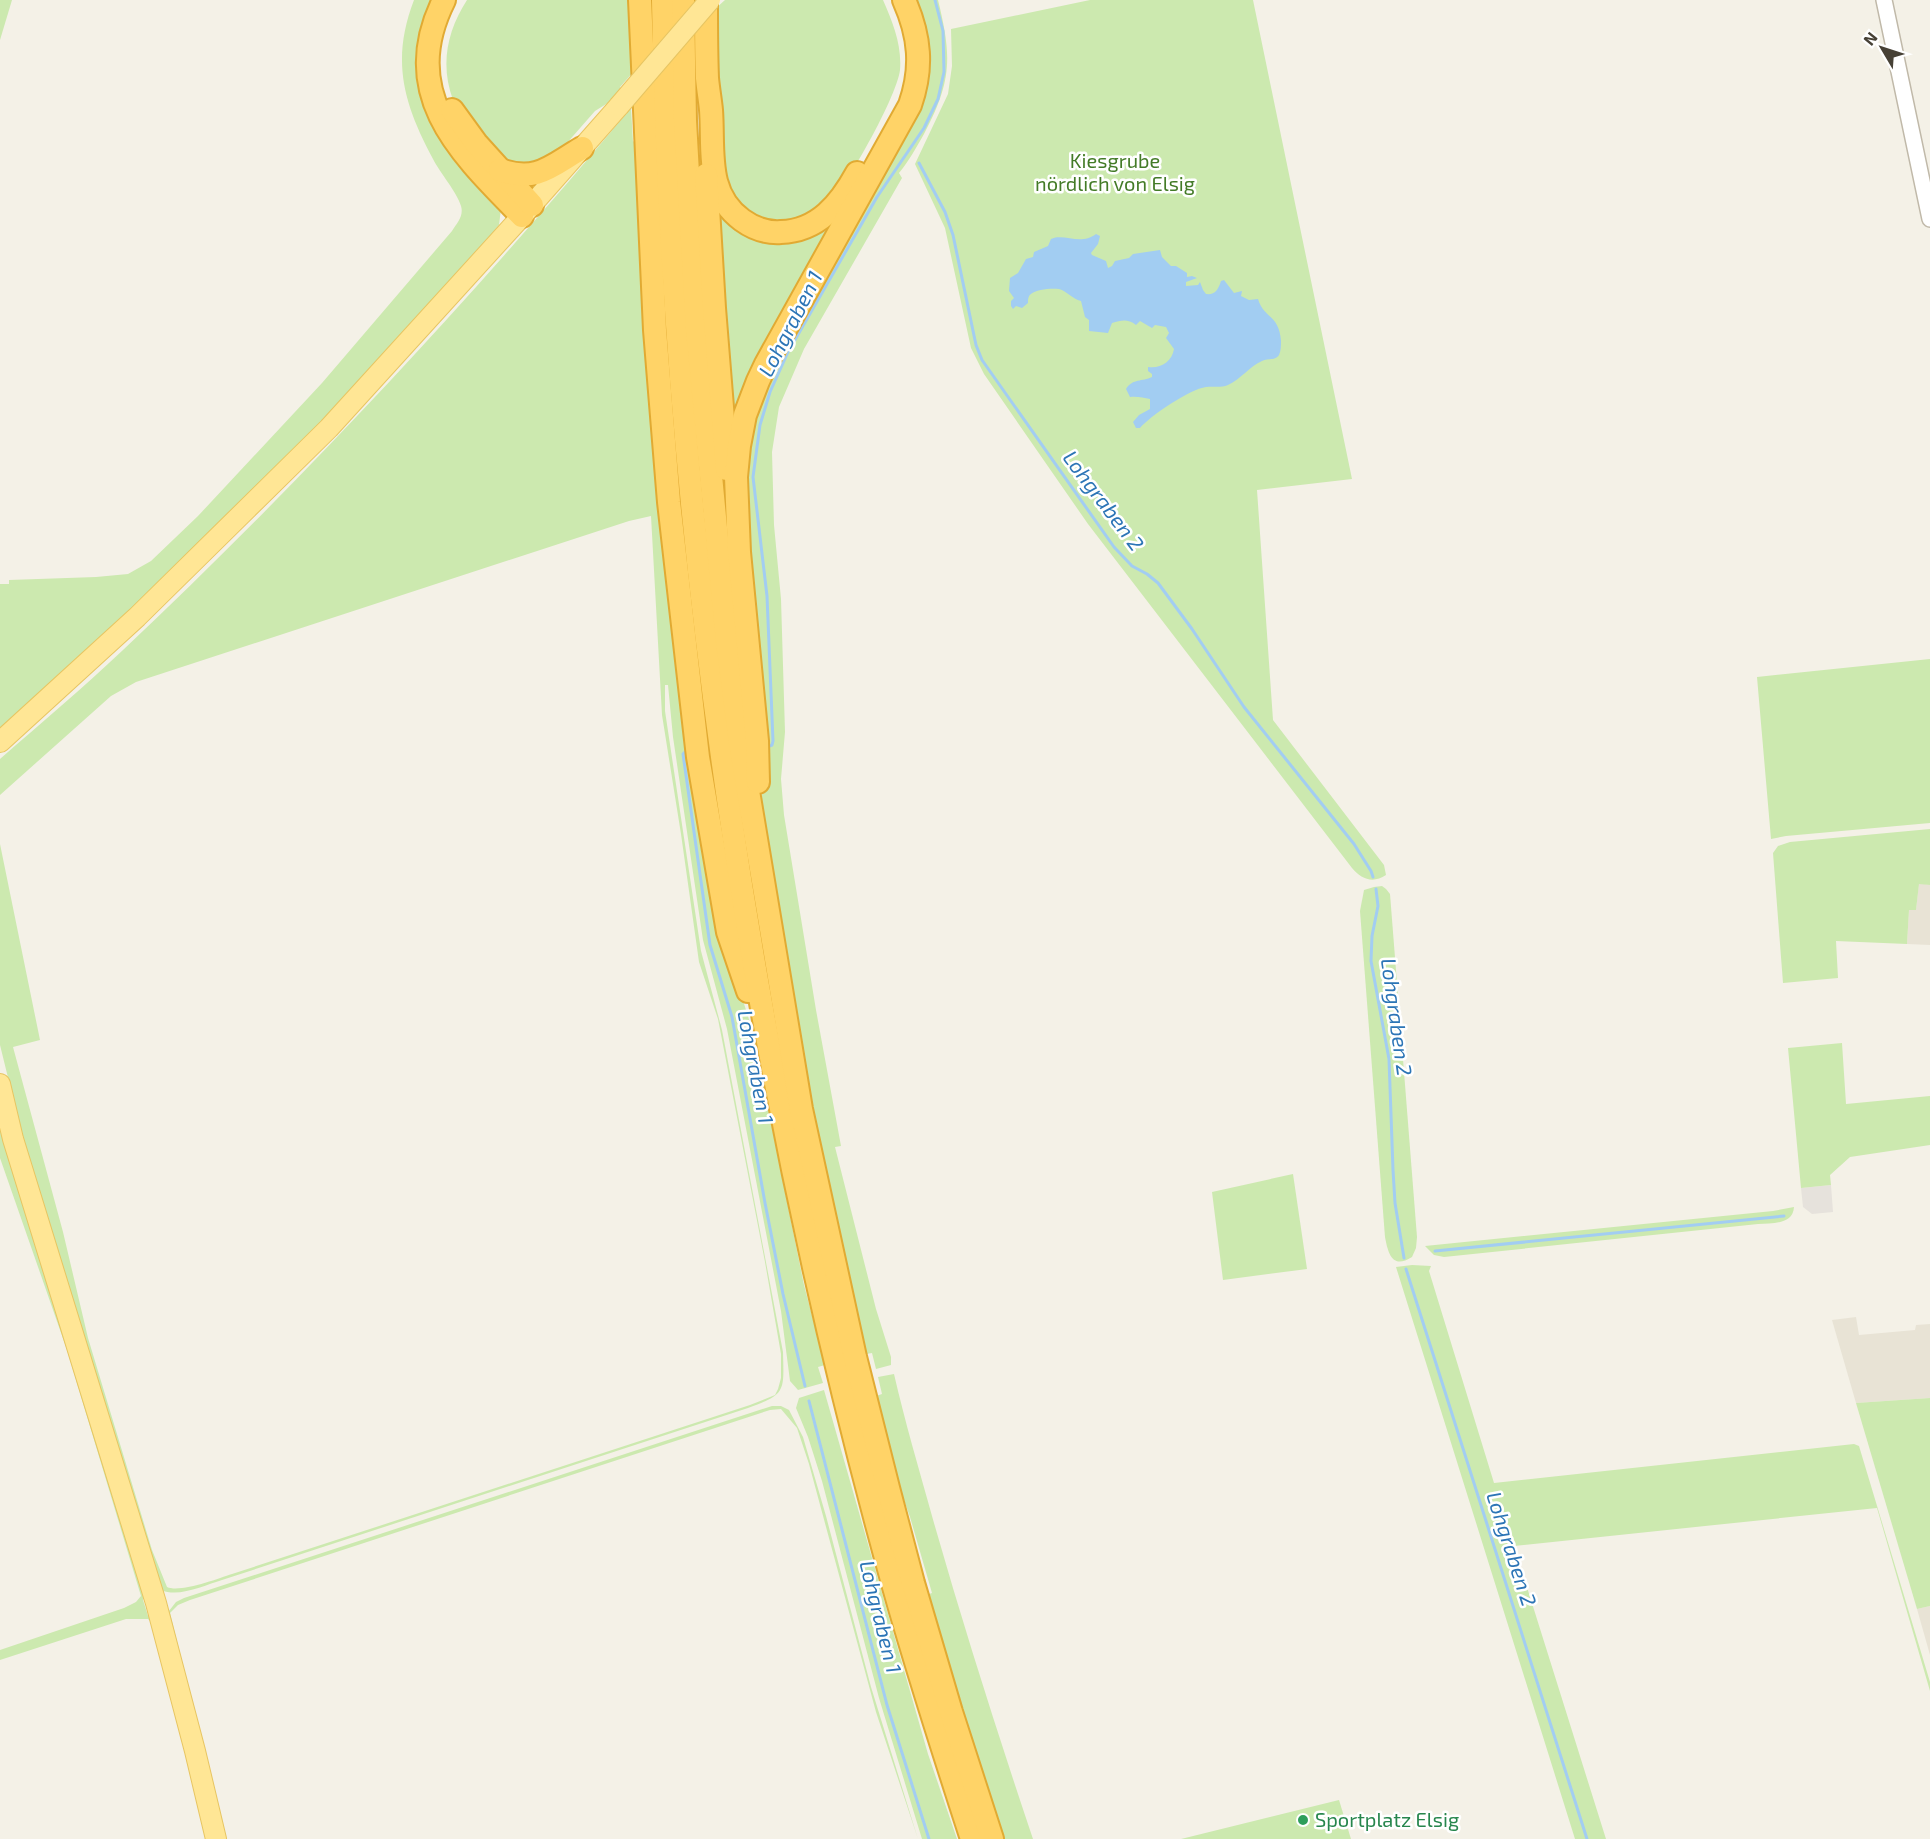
<svg xmlns="http://www.w3.org/2000/svg" width="1930" height="1839" font-family="'Exo 2',sans-serif">
<style>
.residential{fill:#e8e3d5}
.industrial{fill:#e6e2dc}
.green{fill:#cce9af}
.water{fill:#a2cdf2}
.lines{fill:none;stroke-linecap:round;stroke-linejoin:round}
.stream{stroke:#a2cdf2;stroke-width:3}
.minor-casing{stroke:#c0b9a9;stroke-width:18}
.major-casing{stroke:#e7c562;stroke-width:22}
.highway-casing{stroke:#e1aa33;stroke-width:26}
.minor{stroke:#fff;stroke-width:15}
.major{stroke:#ffe695;stroke-width:20}
.highway{stroke:#ffd367;stroke-width:22}
.major-bridge-casing{stroke:#e7c562;stroke-width:22;stroke-linecap:butt}
.major-bridge{stroke:#ffe695;stroke-width:20}
.leisure-dot{fill:#2e9e5b;stroke:#fff;stroke-width:2}
.labels{text-anchor:middle;stroke-width:5;stroke-linejoin:round;paint-order:stroke}
.park-label{font-size:20px;fill:#437b27;stroke:#fff}
.leisure-label{font-size:20px;fill:#27864d;stroke:#fff;text-anchor:start}
.water-label{font-size:21px;font-style:italic;fill:#2c75b6;stroke:#fff}
</style>
<rect width="100%" height="100%" fill="#f4f1e7"/>
<!-- residential -->
<g class="residential">
<path d="M 1919,883 L 1930,885 L 1930,945 L 1907,944 L 1909,909 L 1916,910 Z"/>
<path d="M 1856,1317 L 1859,1335 L 1915,1330 L 1916,1325 L 1930,1324 L 1930,1398 L 1856,1403 L 1832,1320 Z"/>
<path d="M 1930,1606 L 1930,1655 L 1917,1609 Z"/>
</g>
<!-- industrial -->
<path class="industrial" d="M 1831,1185 L 1833,1212 L 1812,1214 L 1803,1207 L 1801,1188 Z"/>
<!-- green -->
<g class="green">
<path d="M 0,0 L 12,0 L 0,40 Z"/>
<path d="M 414,0 L 438,0 L 422,51 L 501,209 L 499,225 L 493,233 L 328,415 L 108,632 L 0,730 L 0,584 L 9,584 L 9,580 L 96,577 L 128,574 L 151,561 L 198,516 L 322,383 L 452,231 C 457,223 464,216 461,206 C 457,192 440,173 433,159 C 403,103 391,60 414,0 Z"/>
<path d="M 467,0 L 633,0 L 635,70 L 620,87 L 621,89 L 611,101 L 595,111 L 552,160 L 512,169 L 453,100 C 440,65 447,31 467,0 Z"/>
<path d="M 725,0 L 883,0 C 893,23 902,45 900,70 C 897,97 839,203 816,216 C 810,219 771,223 762,224 L 722,187 L 715,9 Z"/>
<path d="M 898,0 L 913,74 L 736,435 L 715,197 L 763,235 L 850,195 L 904,93 L 910,60 Z"/>
<path d="M 911,0 L 938,0 C 952,57 952,81 924,134 C 916,148 909,161 899,173 L 902,178 L 804,349 L 779,407 L 772,452 L 774,525 L 781,599 L 785,732 L 781,779 L 784,815 L 816,1010 L 841,1146 L 835,1147 L 876,1309 L 891,1357 L 891,1365 L 876,1369 L 872,1353 L 866,1354 L 848,1279 L 807,1081 L 764,824 L 762,803 L 762,761 L 743,507 L 753,409 L 916,111 Z"/>
<path d="M 1090,0 L 1253,0 L 1352,479 L 1257,490 L 1273,720 L 1384,865 L 1386,875 C 1373,884 1361,879 1352,868 L 1088,524 L 984,374 L 971,348 L 945,228 L 915,164 L 948,94 L 952,66 L 951,29 Z"/>
<path d="M 631,108 L 633,142 L 639,135 L 728,953 L 752,1029 L 804,1285 L 825,1365 L 818,1367 L 823,1383 L 798,1390 L 790,1381 L 781,1311 L 727,1029 L 703,940 L 673,737 L 668,685 L 665,685 L 665,711 L 701,951 L 722,1030 L 783,1352 C 784,1392 786,1394 748,1408 L 222,1580 C 205,1585 179,1598 161,1590 L 27,1155 L 0,1045 L 0,844 L 40,1040 L 13,1047 L 63,1232 L 88,1338 L 152,1550 L 167,1587 C 180,1593 217,1579 232,1574 L 750,1405 L 775,1395 L 778,1389 L 781,1378 L 781,1354 L 765,1262 L 718,1019 L 699,962 L 681,834 L 662,715 L 651,516 L 629,521 L 136,682 L 111,696 L 0,795 L 0,759 C 41,723 83,688 123,650 C 303,480 472,298 631,108 Z"/>
<path d="M 1930,659 L 1930,823 L 1786,836 L 1771,839 L 1757,677 Z"/>
<path d="M 1930,829 L 1930,885 L 1919,884 L 1916,910 L 1909,910 L 1907,944 L 1836,941 L 1838,978 L 1783,983 L 1773,853 L 1778,846 L 1790,842 Z"/>
<path d="M 1382,886 L 1386,889 L 1390,894 L 1417,1237 L 1416,1248 L 1412,1257 C 1392,1270 1388,1253 1385,1237 L 1360,911 L 1364,890 L 1374,887 Z"/>
<path d="M 1842,1043 L 1846,1104 L 1930,1096 L 1930,1145 L 1850,1157 L 1830,1175 L 1831,1185 L 1801,1188 L 1788,1048 Z"/>
<path d="M 0,1119 L 147,1591 L 143,1600 L 148,1616 L 154,1618 L 185,1742 L 153,1624 L 148,1619 L 126,1619 L 0,1660 L 0,1650 L 124,1608 L 136,1602 L 141,1596 L 67,1350 L 0,1158 Z"/>
<path d="M 1293,1174 L 1307,1269 L 1223,1280 L 1212,1192 Z"/>
<path d="M 1794,1207 C 1793,1225 1772,1223 1758,1224 L 1444,1257 L 1434,1255 L 1425,1246 L 1773,1211 Z"/>
<path d="M 1412,1265 L 1431,1266 L 1429,1271 L 1494,1483 L 1854,1444 L 1859,1446 L 1930,1682 L 1930,1691 L 1877,1508 L 1514,1546 L 1606,1839 L 1575,1839 L 1396,1267 Z"/>
<path d="M 894,1374 C 905,1422 919,1469 932,1516 C 963,1625 997,1732 1033,1839 L 1003,1839 L 977,1759 L 929,1594 L 932,1593 L 910,1517 L 898,1483 L 876,1396 L 882,1394 L 878,1377 Z"/>
<path d="M 824,1390 L 928,1754 L 957,1839 L 922,1839 L 879,1698 L 822,1481 L 808,1437 L 796,1408 L 799,1398 Z"/>
<path d="M 1930,1398 L 1930,1606 L 1917,1609 L 1856,1403 Z"/>
<path d="M 772,1406 L 781,1406 L 789,1410 L 803,1437 L 826,1516 L 871,1687 L 918,1839 L 876,1712 L 809,1464 L 797,1428 L 781,1409 L 770,1410 L 190,1600 L 178,1605 L 170,1613 L 226,1839 L 221,1839 L 165,1616 L 176,1602 L 184,1598 Z"/>
<path d="M 1339,1800 L 1351,1839 L 1181,1839 Z"/>
</g>
<!-- water -->
<path class="water" d="M 1096,234 L 1100,236 L 1098,244 L 1091,253 L 1092,255 L 1106,261 L 1108,268 L 1112,266 L 1115,261 L 1129,258 L 1133,254 L 1160,250 L 1162,257 L 1171,266 L 1176,266 L 1187,273 L 1187,277 L 1192,276 L 1197,278 L 1186,282 L 1186,286 L 1198,285 L 1200,282 L 1203,290 L 1206,294 C 1215,295 1218,290 1221,281 L 1224,280 L 1234,293 L 1242,291 L 1241,296 L 1249,300 L 1258,299 C 1264,319 1279,314 1281,341 C 1281,345 1281,351 1279,355 C 1275,361 1268,358 1262,361 C 1250,366 1241,379 1228,385 C 1221,388 1213,386 1206,387 C 1190,389 1150,416 1140,428 L 1136,428 L 1133,422 L 1139,415 L 1150,409 L 1150,399 C 1144,398 1137,396 1130,397 L 1126,389 C 1133,378 1142,382 1152,377 L 1152,374 L 1148,371 L 1148,367 C 1160,369 1172,362 1174,349 L 1166,338 L 1169,333 L 1166,327 L 1155,325 L 1152,328 L 1140,321 L 1136,325 C 1128,319 1122,320 1112,323 L 1108,333 L 1089,331 L 1089,320 L 1085,317 L 1081,301 C 1072,299 1067,291 1059,289 C 1052,288 1036,289 1031,294 C 1028,296 1028,300 1028,303 L 1022,308 L 1016,306 L 1013,309 L 1011,306 L 1011,301 L 1014,298 L 1009,291 L 1010,278 L 1018,273 L 1026,259 L 1033,257 L 1034,252 L 1048,246 L 1051,239 C 1065,233 1080,246 1096,234 Z"/>
<g class="lines">
<!-- stream -->
<g class="stream">
<path d="M 919,163 L 945,212 L 953,235 L 976,345 L 982,360 L 1114,547 L 1132,566 L 1147,574 L 1158,583 L 1192,629 L 1244,707 L 1354,844 L 1371,871 L 1373,877"/>
<path d="M 767,747 L 772,745 L 773,741 L 767,596 L 753,477 L 760,425 L 770,392 L 788,352 L 877,197 L 924,128 L 938,99 L 944,72 L 943,31 L 935,0"/>
<path d="M 686,751 L 683,754 L 710,945 L 732,1017 L 765,1203 L 783,1294 L 805,1386"/>
<path d="M 1376,889 L 1378,906 L 1372,936 L 1371,961 L 1389,1059 L 1393,1170 L 1395,1203 L 1404,1258"/>
<path d="M 1435,1251 L 1784,1216"/>
<path d="M 1406,1269 L 1587,1839"/>
<path d="M 809,1401 L 887,1705 L 929,1839"/>
</g>
<!-- minor casing -->
<g class="minor-casing">
<path id="minor" d="M 1884,0 L 1930,219"/>
</g>
<!-- major casing -->
<g class="major-casing">
<g id="major">
<path d="M 0,742 L 137,617 L 329,428 L 522,216 L 619,106"/>
<path d="M 0,1084 L 13,1139 L 156,1603 L 195,1751 L 216,1839"/>
</g>
</g>
<!-- highway casing -->
<g class="highway-casing">
<g id="highway">
<path d="M 444,0 C 397,94 460,153 522,216"/>
<path d="M 640,0 L 655,330 L 669,502 L 698,757 L 728,932 L 748,991"/>
<path d="M 663,0 C 672,534 751,1073 894,1587 C 918,1672 945,1756 972,1839"/>
<path d="M 683,0 L 685,121 L 697,330 L 727,642 L 740,743 L 801,1109 L 855,1357 L 888,1488 L 913,1583 L 951,1712 L 992,1839"/>
<path d="M 706,0 C 706,26 706,52 707,78 C 708,89 710,100 711,110 C 714,150 705,193 742,220 C 753,228 767,233 781,232 C 818,231 840,204 857,173"/>
<path d="M 452,110 L 476,143 L 532,205"/>
<path d="M 500,170 C 537,183 551,166 582,148"/>
<path d="M 706,175 L 714,308 L 727,469"/>
<path d="M 758,782 L 757,741 L 739,552 L 736,477 L 739,446 L 745,415 L 758,381 L 766,364 L 910,105 C 923,68 920,36 904,0"/>
</g>
</g>
<!-- minor -->
<use href="#minor" class="minor"/>
<!-- major -->
<use href="#major" class="major"/>
<!-- highway -->
<use href="#highway" class="highway"/>
<!-- major-bridge casing -->
<g class="major-bridge-casing">
<path id="major-bridge" d="M 619,106 L 710,0"/>
</g>
<!-- major-bridge -->
<use href="#major-bridge" class="major-bridge"/>
</g>
<!-- markers -->
<circle class="leisure-dot" cx="1303" cy="1820" r="6"/>
<g class="labels">
<!-- park labels -->
<g class="park-label">
<text x="1115" y="168">Kiesgrube<tspan x="1115" dy="23">nördlich von Elsig</tspan></text>
</g>
<!-- leisure labels -->
<g class="leisure-label">
<text x="1315" y="1827">Sportplatz Elsig</text>
</g>
<!-- water labels -->
<g class="water-label">
<text transform="translate(791 324) rotate(-63)" y="7">Lohgraben 1</text>
<text transform="translate(1103 501) rotate(53)" y="7">Lohgraben 2</text>
<text transform="translate(1396 1017) rotate(82)" y="7">Lohgraben 2</text>
<text transform="translate(755 1067) rotate(79)" y="7">Lohgraben 1</text>
<text transform="translate(1511 1549) rotate(72)" y="7">Lohgraben 2</text>
<text transform="translate(880 1617) rotate(76)" y="7">Lohgraben 1</text>
</g>
</g>
<!-- north arrow -->
<g transform="translate(1882 48) rotate(309)" stroke="#ffffff" stroke-width="4.5" paint-order="stroke">
<path d="M0-4.5L10 22L0 15L-10 22Z" fill="#474136"/>
<text y="-9" font-size="16" font-weight="bold" text-anchor="middle" fill="#474136">N</text>
</g>
</svg>
